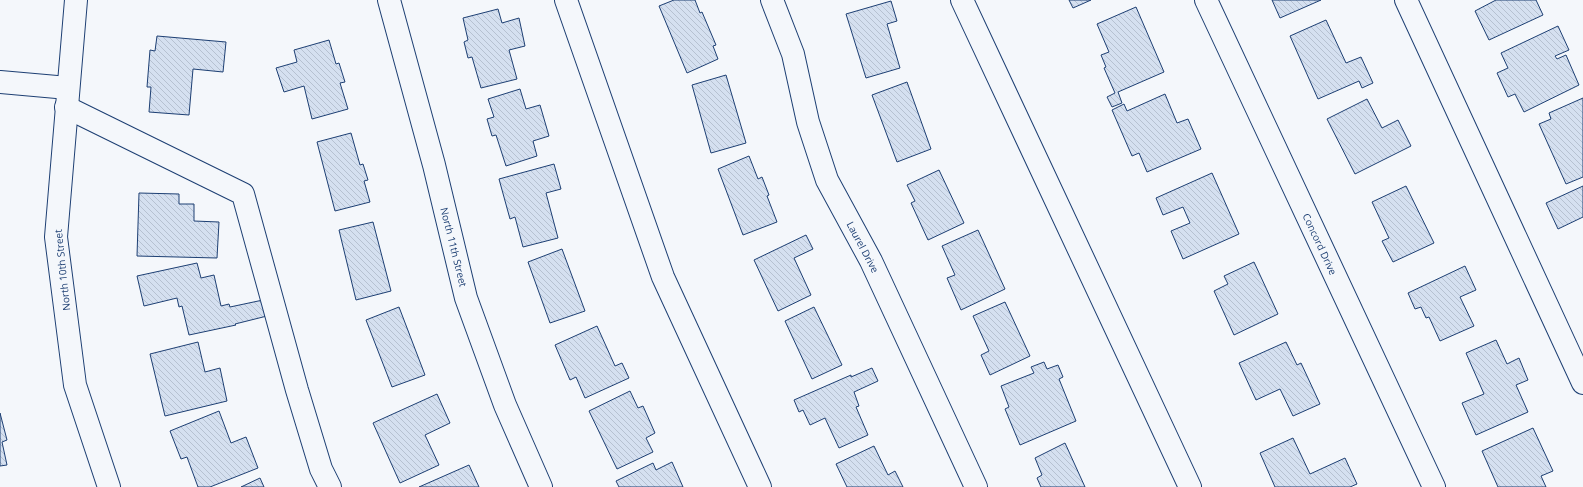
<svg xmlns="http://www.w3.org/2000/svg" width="1583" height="487" font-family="'Open Sans',sans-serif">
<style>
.building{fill:url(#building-back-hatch);stroke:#1d3f73}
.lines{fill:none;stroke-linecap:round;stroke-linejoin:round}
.minor-casing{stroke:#1d3f73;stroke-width:24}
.major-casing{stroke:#1d3f73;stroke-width:24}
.minor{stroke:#f4f7fb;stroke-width:22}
.major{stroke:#f4f7fb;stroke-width:22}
.labels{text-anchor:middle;stroke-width:3;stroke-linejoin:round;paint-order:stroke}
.street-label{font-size:10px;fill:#1d3f73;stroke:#f4f7fb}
</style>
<defs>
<pattern id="building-back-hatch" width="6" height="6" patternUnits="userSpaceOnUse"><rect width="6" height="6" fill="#d5e0f0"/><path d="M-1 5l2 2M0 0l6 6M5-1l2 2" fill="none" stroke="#b6c1d1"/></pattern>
</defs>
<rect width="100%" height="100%" fill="#f4f7fb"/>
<!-- building -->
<g class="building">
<path d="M 674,0 L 695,0 L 700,13 L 702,12 L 716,45 L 713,46 L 718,59 L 687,73 L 659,6 Z"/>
<path d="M 1069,0 L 1091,0 L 1073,8 Z"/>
<path d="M 1272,0 L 1321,0 L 1280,18 Z"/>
<path d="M 1496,0 L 1536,0 L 1543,15 L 1489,40 L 1475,11 Z"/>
<path d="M 891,1 L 897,21 L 887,24 L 900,68 L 866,78 L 846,14 Z"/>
<path d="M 1136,7 L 1164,72 L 1118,92 L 1122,103 L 1112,107 L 1107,97 L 1115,93 L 1104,68 L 1106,67 L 1101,55 L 1109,52 L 1097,24 Z"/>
<path d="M 498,9 L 502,23 L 519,18 L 525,46 L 509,50 L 517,79 L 481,88 L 472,57 L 468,58 L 464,42 L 468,40 L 463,18 Z"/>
<path d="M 1326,20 L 1346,63 L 1361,57 L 1373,83 L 1362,88 L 1359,81 L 1318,99 L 1290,36 Z"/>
<path d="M 1558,26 L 1569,50 L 1555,56 L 1557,59 L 1566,55 L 1579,85 L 1524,112 L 1515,94 L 1508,97 L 1497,73 L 1508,68 L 1501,53 Z"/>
<path d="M 157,36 L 226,42 L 223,72 L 193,69 L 189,115 L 149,112 L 151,87 L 147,87 L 150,50 L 155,51 Z"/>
<path d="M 329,40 L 336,64 L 339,63 L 345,82 L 340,83 L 348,109 L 312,119 L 304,86 L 284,92 L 276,68 L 297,62 L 294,50 Z"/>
<path d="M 726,75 L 746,143 L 711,153 L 692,85 Z"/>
<path d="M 907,82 L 931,149 L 897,162 L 872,95 Z"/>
<path d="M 520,89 L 526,109 L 540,105 L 549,136 L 533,141 L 537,156 L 506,166 L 496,135 L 492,136 L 487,119 L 494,117 L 488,99 Z"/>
<path d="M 1165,94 L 1177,123 L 1188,119 L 1201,149 L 1147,172 L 1139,153 L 1132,156 L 1112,110 L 1124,104 L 1127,111 Z"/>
<path d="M 1583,98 L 1583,177 L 1566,184 L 1539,124 L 1551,119 L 1549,113 Z"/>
<path d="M 1367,99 L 1382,128 L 1398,120 L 1411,146 L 1355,174 L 1327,119 Z"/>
<path d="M 351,133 L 360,165 L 363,164 L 368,180 L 364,181 L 370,202 L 335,211 L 317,142 Z"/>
<path d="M 749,156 L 758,179 L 762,177 L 769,195 L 767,196 L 777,222 L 743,235 L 718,169 Z"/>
<path d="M 554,164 L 561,189 L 546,193 L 558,238 L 523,247 L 515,217 L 510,219 L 499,179 Z"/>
<path d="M 939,170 L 964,223 L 928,240 L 911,203 L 915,201 L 907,185 Z"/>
<path d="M 1212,173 L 1239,234 L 1183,259 L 1171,231 L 1190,223 L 1183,207 L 1163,215 L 1156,198 Z"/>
<path d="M 1406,186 L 1434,243 L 1393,262 L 1382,241 L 1389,238 L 1372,202 Z"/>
<path d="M 1583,186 L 1583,217 L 1558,229 L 1546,203 Z"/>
<path d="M 139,193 L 179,194 L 179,204 L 194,204 L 194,221 L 219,222 L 217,258 L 137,256 Z"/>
<path d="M 373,222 L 391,291 L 356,300 L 339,230 Z"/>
<path d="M 978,230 L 1005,289 L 961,310 L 947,278 L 955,275 L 942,246 Z"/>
<path d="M 806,235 L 813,249 L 794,258 L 811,295 L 778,311 L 754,260 Z"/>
<path d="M 562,249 L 585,311 L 550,323 L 528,262 Z"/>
<path d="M 1254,262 L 1278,314 L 1234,335 L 1214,291 L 1228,284 L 1224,276 Z"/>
<path d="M 197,263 L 201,278 L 214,275 L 221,306 L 229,304 L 230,307 L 263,300 L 267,316 L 235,324 L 236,325 L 189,335 L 182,306 L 179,307 L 177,298 L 144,306 L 137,276 Z"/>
<path d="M 1465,266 L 1476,290 L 1460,297 L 1474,326 L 1440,341 L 1429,317 L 1426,318 L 1421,307 L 1415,309 L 1408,293 Z"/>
<path d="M 1005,302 L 1030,356 L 990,375 L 981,355 L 989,351 L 973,316 Z"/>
<path d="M 399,307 L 425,375 L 392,387 L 366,320 Z"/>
<path d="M 814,307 L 842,365 L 812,379 L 785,321 Z"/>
<path d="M 597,326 L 615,366 L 622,363 L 629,378 L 585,398 L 576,377 L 570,380 L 555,345 Z"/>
<path d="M 1496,340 L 1507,364 L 1519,358 L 1528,380 L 1516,385 L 1528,412 L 1476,435 L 1462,403 L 1484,394 L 1466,353 Z"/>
<path d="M 198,342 L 205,372 L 220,368 L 227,401 L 165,416 L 150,354 Z"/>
<path d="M 1286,342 L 1297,365 L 1301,363 L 1320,404 L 1293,416 L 1280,389 L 1256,400 L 1239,363 Z"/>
<path d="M 1044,362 L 1047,369 L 1058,365 L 1063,377 L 1059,379 L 1076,421 L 1020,445 L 1005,409 L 1009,407 L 1001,386 L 1034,373 L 1031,367 Z"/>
<path d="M 872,368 L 878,381 L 854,392 L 859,406 L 856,407 L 868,435 L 839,448 L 825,418 L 810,425 L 803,410 L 799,412 L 794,400 L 851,375 L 851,377 Z"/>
<path d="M 630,391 L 638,408 L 643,406 L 655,433 L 646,438 L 653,452 L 617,469 L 589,411 Z"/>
<path d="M 437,394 L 450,423 L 425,435 L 439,465 L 400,483 L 373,423 Z"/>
<path d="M 219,411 L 231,443 L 246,437 L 258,468 L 210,487 L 198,487 L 187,457 L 181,459 L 170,431 Z"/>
<path d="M 0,413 L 7,440 L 2,442 L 7,465 L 0,466 Z"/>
<path d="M 1533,428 L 1553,471 L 1541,476 L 1546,487 L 1498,487 L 1482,451 Z"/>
<path d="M 1293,438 L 1310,474 L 1345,458 L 1357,484 L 1350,487 L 1275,487 L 1260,453 Z"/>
<path d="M 1065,443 L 1085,487 L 1041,487 L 1037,478 L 1042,475 L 1035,458 Z"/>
<path d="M 874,446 L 888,475 L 895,471 L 903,487 L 847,487 L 836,464 Z"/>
<path d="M 672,462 L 683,487 L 619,487 L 616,481 L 653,463 L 656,470 Z"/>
<path d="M 469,465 L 479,487 L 419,487 Z"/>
<path d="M 260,478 L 264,487 L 241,487 Z"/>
</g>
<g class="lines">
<!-- minor casing -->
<g class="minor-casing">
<g id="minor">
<path d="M 389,0 L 434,165 L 466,298 L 505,405 L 541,487"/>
<path d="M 566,0 L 663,277 L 760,487"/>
<path d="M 772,0 L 793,54 L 808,122 L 827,180 L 871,261 L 976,487"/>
<path d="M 962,0 L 1190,487"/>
<path d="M 1206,0 L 1434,487"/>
<path d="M 1406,0 L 1583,383"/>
<path d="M 0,82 L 68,88"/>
<path d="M 66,107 L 243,194 L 297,390 L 321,469 L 330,487"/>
</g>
</g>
<!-- major casing -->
<g class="major-casing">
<path id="major" d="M 76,0 L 56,237 L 75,385 L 109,487"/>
</g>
<!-- minor -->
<use href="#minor" class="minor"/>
<!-- major -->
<use href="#major" class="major"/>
</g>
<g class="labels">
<!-- street labels -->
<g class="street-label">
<text transform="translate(1320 244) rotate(65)" y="4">Concord Drive</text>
<text transform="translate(454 247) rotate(76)" y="4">North 11th Street</text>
<text transform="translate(863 247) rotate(62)" y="4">Laurel Drive</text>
<text transform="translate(62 270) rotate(-96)" y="4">North 10th Street</text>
</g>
</g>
</svg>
